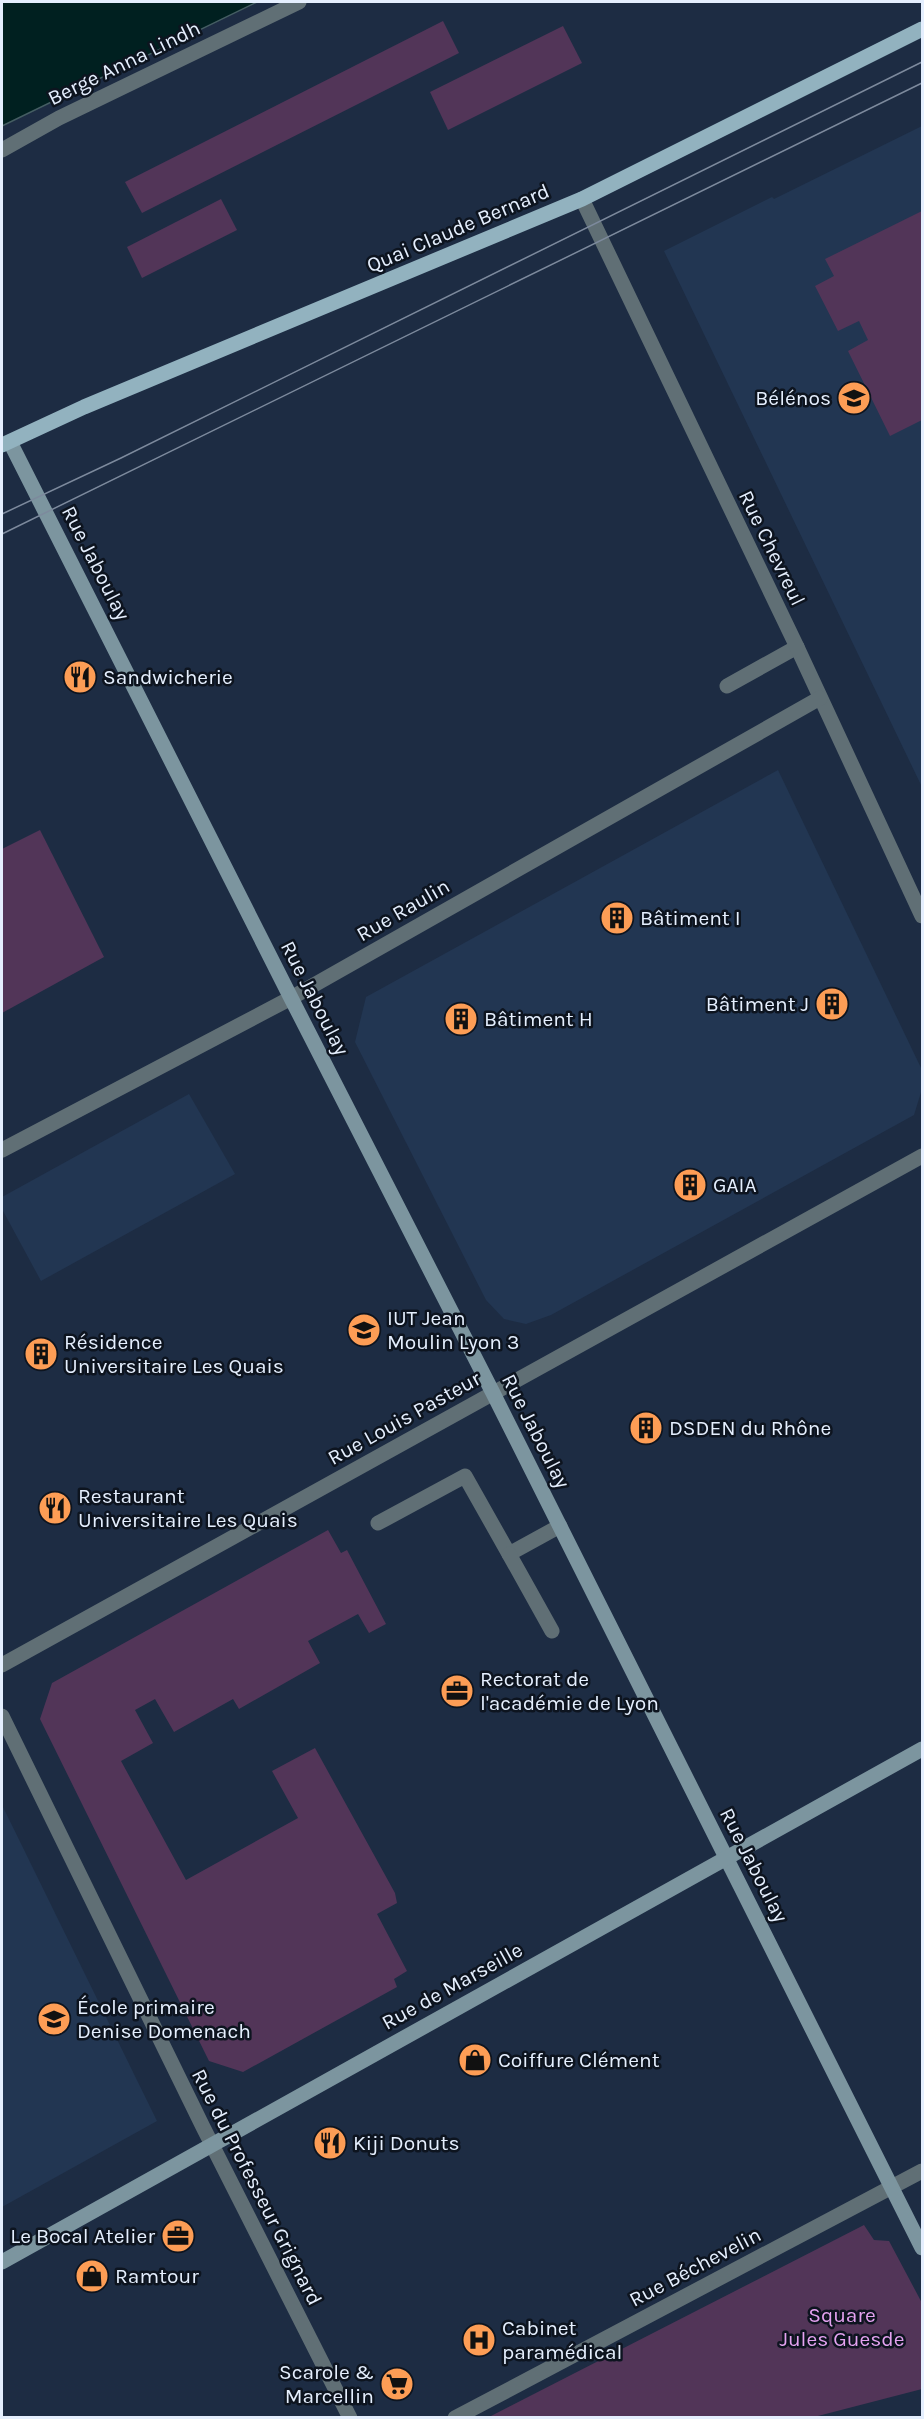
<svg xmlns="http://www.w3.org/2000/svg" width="924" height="2419" font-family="Karla,sans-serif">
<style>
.built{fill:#223652}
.green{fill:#523558}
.water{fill:#002020;stroke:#455e63;stroke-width:1.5}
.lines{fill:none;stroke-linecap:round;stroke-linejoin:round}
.lane{stroke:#606f75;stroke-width:15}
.street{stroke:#606f75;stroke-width:15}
.secondary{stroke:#7c959f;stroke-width:15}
.primary{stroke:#92b2bf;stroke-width:15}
.tram{stroke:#7d8a9d;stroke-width:1.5}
.labels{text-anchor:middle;stroke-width:5;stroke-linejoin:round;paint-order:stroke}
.street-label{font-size:21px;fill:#e5effe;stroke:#0d141f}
.poi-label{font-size:21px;fill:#e5effe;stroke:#0d141f;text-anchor:start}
.park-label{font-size:21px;fill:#e4a2f0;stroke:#0d141f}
</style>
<rect width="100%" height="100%" fill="#1d2c43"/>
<!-- built -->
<g class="built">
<path d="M 922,126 L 922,787 L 664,251 L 772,197 L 774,199 Z"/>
<path d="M 778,770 L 922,1070 L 922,1089 L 914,1115 L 551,1315 L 526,1324 L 504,1319 L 486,1300 L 355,1042 L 366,997 Z"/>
<path d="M 189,1094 L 235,1174 L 41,1281 L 2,1209 L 2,1197 Z"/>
<path d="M 2,1805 L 157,2121 L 2,2207 Z"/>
</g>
<!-- green -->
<g class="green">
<path d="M 443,21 L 459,53 L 142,213 L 125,182 Z"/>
<path d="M 563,26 L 582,63 L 448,130 L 430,92 Z"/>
<path d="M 221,199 L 237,230 L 142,278 L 127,247 Z"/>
<path d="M 922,211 L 922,420 L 890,436 L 848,351 L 868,340 L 859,321 L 838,331 L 815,286 L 834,276 L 825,259 Z"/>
<path d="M 40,830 L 104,957 L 2,1013 L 2,849 Z"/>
<path d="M 328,1530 L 341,1553 L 347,1550 L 386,1624 L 369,1633 L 358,1614 L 308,1641 L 320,1663 L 239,1709 L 233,1699 L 174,1732 L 155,1699 L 135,1710 L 153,1743 L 121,1761 L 186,1880 L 298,1818 L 272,1771 L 315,1748 L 395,1893 L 397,1903 L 377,1914 L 407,1971 L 394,1979 L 397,1987 L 243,2072 L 209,2061 L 40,1719 L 52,1683 Z"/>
<path d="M 864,2225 L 874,2240 L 889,2241 L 922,2303 L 922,2389 L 814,2417 L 489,2417 Z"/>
</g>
<!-- water -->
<path class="water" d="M 2,2 L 257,2 L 2,126 Z"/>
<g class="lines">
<!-- lane -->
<g class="lane">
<path d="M 727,686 L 797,647"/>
<path d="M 378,1523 L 465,1476 L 509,1554 L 560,1526"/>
<path d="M 509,1554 L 552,1631"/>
</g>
<!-- street -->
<g class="street">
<path d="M 2,150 L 59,118 L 299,2"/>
<path d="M 582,199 L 797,647 L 922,916"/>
<path d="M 2,1150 L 291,998 L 820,698"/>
<path d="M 2,1665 L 922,1156"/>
<path d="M 2,1716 L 203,2127 L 350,2418"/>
<path d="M 455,2418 L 922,2171"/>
</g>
<!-- secondary -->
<g class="secondary">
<path d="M 10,442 L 291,998 L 493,1393 L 922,2248"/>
<path d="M 2,2262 L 922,1749"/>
</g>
<!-- primary -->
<path class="primary" d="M 2,445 L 84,407 L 582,199 L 922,29"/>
<!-- tram -->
<g class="tram">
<path d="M 2,514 L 121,458 L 922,62"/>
<path d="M 2,534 L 922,83"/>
</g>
</g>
<!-- icons -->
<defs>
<g id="university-disc" transform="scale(1.725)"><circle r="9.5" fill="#fd9d55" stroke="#0d141f"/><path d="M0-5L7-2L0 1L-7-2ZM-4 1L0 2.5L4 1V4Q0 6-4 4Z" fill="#111"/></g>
<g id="restaurant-disc" transform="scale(1.725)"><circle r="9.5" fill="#fd9d55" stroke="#0d141f"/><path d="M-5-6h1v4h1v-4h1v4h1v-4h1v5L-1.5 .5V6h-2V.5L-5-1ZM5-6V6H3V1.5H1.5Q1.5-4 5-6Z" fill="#111"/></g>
<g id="building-disc" transform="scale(1.725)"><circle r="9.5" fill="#fd9d55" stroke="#0d141f"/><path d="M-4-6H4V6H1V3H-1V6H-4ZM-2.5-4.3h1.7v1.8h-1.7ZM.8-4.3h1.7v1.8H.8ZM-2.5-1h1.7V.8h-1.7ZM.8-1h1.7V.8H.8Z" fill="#111"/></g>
<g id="office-disc" transform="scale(1.725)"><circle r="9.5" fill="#fd9d55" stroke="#0d141f"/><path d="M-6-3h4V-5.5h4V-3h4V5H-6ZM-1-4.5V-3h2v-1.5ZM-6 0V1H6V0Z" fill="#111"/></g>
<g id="school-disc" transform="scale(1.725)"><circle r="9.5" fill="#fd9d55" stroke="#0d141f"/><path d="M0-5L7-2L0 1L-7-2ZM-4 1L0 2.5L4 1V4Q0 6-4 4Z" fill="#111"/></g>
<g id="shop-disc" transform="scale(1.725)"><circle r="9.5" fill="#fd9d55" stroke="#0d141f"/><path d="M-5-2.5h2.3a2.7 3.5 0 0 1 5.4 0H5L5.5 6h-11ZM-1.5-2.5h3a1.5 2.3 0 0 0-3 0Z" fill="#111"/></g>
<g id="hospital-disc" transform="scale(1.725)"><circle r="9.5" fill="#fd9d55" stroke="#0d141f"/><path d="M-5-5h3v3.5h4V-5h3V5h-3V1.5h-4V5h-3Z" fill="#111"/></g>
<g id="supermarket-disc" transform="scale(1.725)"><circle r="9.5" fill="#fd9d55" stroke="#0d141f"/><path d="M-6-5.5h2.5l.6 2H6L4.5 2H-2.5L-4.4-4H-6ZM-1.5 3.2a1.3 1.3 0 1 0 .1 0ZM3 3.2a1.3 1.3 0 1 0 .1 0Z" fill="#111"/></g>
</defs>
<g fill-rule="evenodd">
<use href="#university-disc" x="854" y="398"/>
<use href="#restaurant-disc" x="80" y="677"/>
<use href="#building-disc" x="617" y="918"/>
<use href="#building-disc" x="832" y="1004"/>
<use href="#building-disc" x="461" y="1019"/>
<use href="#building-disc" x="690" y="1185"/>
<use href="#university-disc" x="364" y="1330"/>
<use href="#building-disc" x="41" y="1354"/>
<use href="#building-disc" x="646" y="1428"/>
<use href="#restaurant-disc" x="55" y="1508"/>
<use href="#office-disc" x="457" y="1691"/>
<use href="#school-disc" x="54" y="2019"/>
<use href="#shop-disc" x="475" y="2060"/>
<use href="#restaurant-disc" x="330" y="2143"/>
<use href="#office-disc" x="178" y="2236"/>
<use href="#shop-disc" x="92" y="2276"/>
<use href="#hospital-disc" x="479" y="2340"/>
<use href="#supermarket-disc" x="397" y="2384"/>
</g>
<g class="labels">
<!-- street labels -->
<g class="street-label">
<text transform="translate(124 63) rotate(-26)" y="7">Berge Anna Lindh</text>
<text transform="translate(458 228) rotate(-23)" y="7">Quai Claude Bernard</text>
<text transform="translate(772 548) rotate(64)" y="7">Rue Chevreul</text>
<text transform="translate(96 563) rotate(63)" y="7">Rue Jaboulay</text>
<text transform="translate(403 910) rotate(-30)" y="7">Rue Raulin</text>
<text transform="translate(315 998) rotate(63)" y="7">Rue Jaboulay</text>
<text transform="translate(404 1418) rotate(-29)" y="7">Rue Louis Pasteur</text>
<text transform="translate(536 1431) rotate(63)" y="7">Rue Jaboulay</text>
<text transform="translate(754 1865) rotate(63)" y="7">Rue Jaboulay</text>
<text transform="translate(452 1986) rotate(-29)" y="7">Rue de Marseille</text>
<text transform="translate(257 2187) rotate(63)" y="7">Rue du Professeur Grignard</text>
<text transform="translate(695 2267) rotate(-28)" y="7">Rue Béchevelin</text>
</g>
<!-- poi labels -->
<g class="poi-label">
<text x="831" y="405" text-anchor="end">Bélénos</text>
<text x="103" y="684">Sandwicherie</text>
<text x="640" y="925">Bâtiment I</text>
<text x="809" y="1011" text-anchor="end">Bâtiment J</text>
<text x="484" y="1026">Bâtiment H</text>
<text x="713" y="1192">GAIA</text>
<text x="387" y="1325">IUT Jean<tspan x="387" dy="24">Moulin Lyon 3</tspan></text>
<text x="64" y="1349">Résidence<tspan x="64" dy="24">Universitaire Les Quais</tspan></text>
<text x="669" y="1435">DSDEN du Rhône</text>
<text x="78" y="1503">Restaurant<tspan x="78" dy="24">Universitaire Les Quais</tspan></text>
<text x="480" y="1686">Rectorat de<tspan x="480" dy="24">l'académie de Lyon</tspan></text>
<text x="77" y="2014">École primaire<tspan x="77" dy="24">Denise Domenach</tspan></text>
<text x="498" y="2067">Coiffure Clément</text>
<text x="353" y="2150">Kiji Donuts</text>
<text x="155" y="2243" text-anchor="end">Le Bocal Atelier</text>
<text x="115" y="2283">Ramtour</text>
<text x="502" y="2335">Cabinet<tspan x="502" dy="24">paramédical</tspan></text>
<text x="374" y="2379" text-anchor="end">Scarole &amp;<tspan x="374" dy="24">Marcellin</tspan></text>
</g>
<!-- park labels -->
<g class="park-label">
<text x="842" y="2322">Square<tspan x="842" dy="24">Jules Guesde</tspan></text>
</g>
</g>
<!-- border -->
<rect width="924" height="2419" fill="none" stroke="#e5effe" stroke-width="6"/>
</svg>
